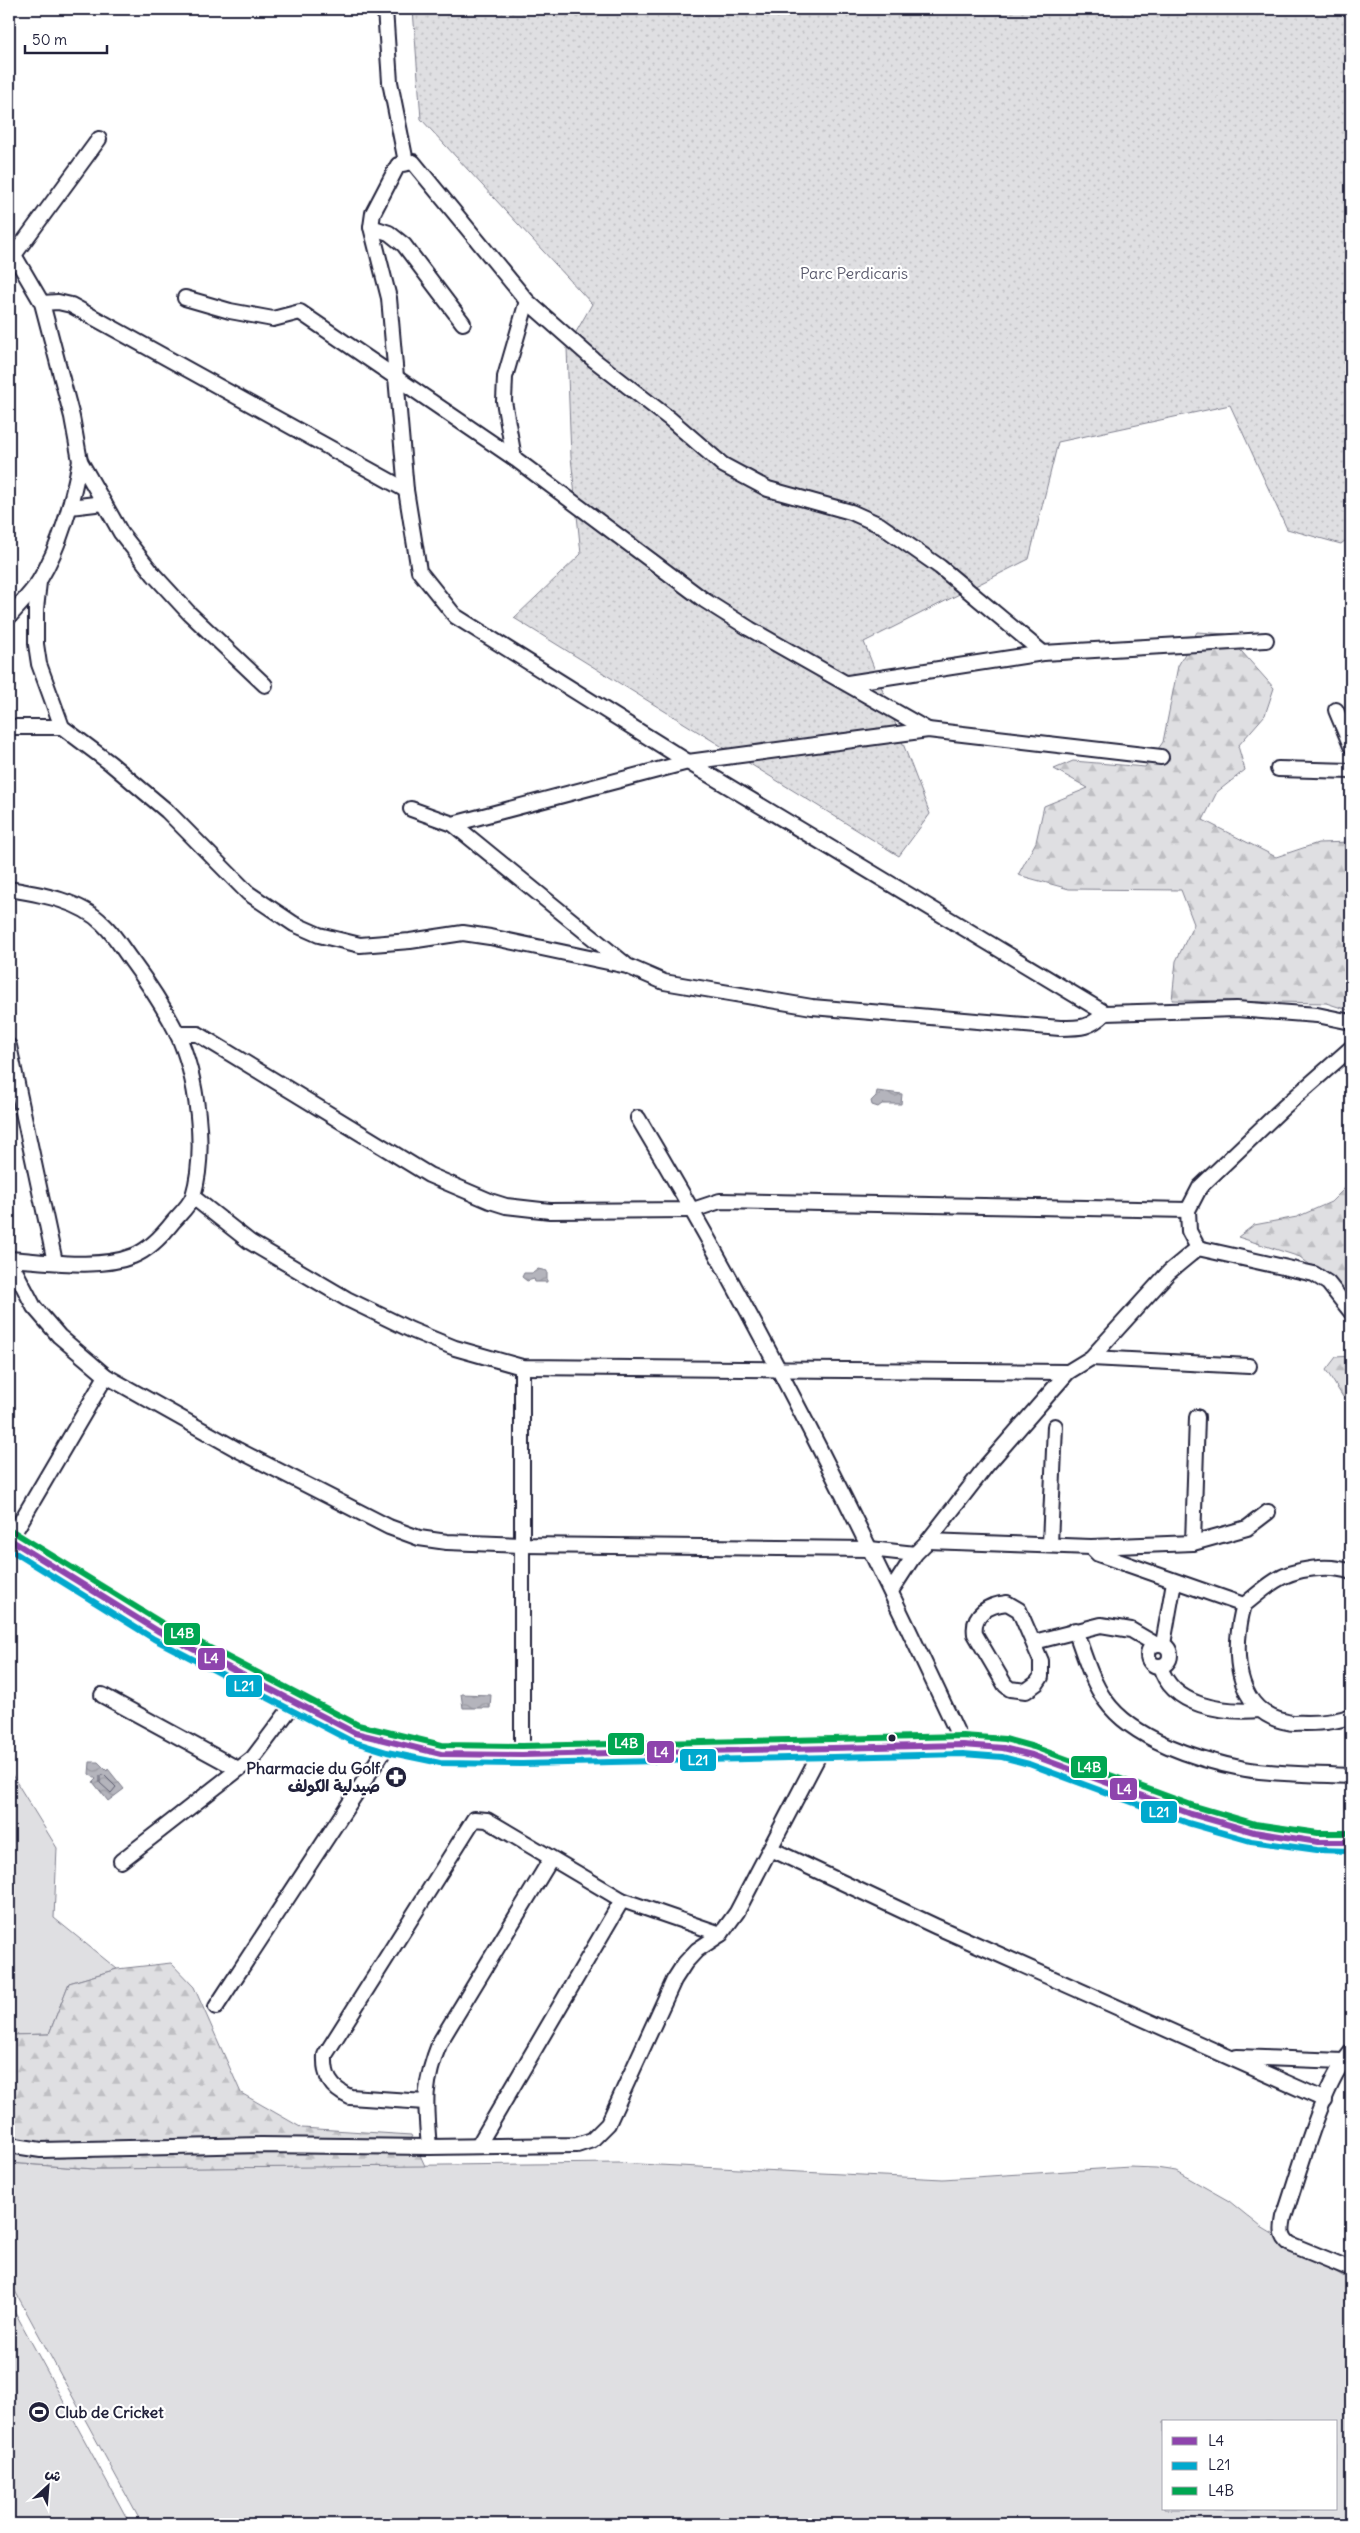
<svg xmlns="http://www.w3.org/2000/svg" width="1360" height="2533" font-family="Delius,'Playpen Sans Arabic',sans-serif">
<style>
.green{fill:#dfdfe2;stroke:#80808e;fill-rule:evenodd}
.forest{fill:url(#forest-firs);stroke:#80808e}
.park{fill:url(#park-dots);stroke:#80808e}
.water{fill:url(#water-waves);stroke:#7a7a88}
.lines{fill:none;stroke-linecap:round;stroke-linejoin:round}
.shore{stroke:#5c5c6f;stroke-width:1}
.minor-casing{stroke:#22223b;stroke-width:18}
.major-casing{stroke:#22223b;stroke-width:21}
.minor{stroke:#fff;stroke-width:14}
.major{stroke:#fff;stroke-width:18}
.bus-1-casing{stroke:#fff;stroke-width:10}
.bus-2-casing{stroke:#fff;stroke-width:10}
.bus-3-casing{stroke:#fff;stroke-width:10}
.bus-1{stroke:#8e44ad;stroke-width:6}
.bus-2{stroke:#00a9ce;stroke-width:6}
.bus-3{stroke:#00a651;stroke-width:6}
.bus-dot{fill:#22223b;stroke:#fff;stroke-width:2}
.labels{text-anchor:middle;stroke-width:4.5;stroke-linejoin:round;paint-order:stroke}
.park-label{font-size:16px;fill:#5b5b6d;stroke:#fff}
.poi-label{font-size:16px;font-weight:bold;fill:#22223b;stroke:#fff;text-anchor:end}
.line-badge{stroke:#fff;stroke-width:2}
.badge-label{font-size:14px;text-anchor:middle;font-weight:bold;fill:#fff}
</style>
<defs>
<pattern id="forest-firs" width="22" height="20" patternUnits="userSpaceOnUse" patternTransform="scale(1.25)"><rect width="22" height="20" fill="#dfdfe2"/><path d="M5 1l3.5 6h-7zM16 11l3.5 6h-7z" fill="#bfbfc3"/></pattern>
<pattern id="park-dots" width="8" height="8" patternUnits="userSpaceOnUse" patternTransform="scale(1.25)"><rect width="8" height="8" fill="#dfdfe2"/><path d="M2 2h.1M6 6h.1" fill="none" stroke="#bfbfc3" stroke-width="1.8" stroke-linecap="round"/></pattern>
<pattern id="water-waves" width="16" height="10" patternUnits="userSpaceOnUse" patternTransform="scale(1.25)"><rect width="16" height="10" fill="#b4b4bc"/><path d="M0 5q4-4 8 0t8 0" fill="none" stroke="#9a9aa2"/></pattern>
</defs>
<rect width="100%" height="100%" fill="#fff"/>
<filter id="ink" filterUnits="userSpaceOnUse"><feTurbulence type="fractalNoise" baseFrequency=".02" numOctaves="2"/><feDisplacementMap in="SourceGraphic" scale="10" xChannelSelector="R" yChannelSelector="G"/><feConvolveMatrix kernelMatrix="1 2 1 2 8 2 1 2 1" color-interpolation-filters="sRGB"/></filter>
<g filter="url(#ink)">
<!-- green -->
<g class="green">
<path d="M 9,1770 L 57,1848 L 54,1918 L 117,1969 L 69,1983 L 49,2034 L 9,2035 Z"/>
<path d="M 9,2163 L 95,2169 L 618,2163 L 943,2179 L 1130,2167 L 1156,2168 L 1176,2171 L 1229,2201 L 1261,2227 L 1351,2281 L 1351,2524 L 142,2524 L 9,2280 ZM 1164,2422 L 1336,2422 L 1336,2509 L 1164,2509 Z"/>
<path d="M 9,2301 L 130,2524 L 9,2524 Z"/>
</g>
<!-- forest -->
<g class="forest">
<path d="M 1197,632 L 1226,634 L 1274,688 L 1265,715 L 1238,746 L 1245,770 L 1217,792 L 1203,820 L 1276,857 L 1318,843 L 1351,842 L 1351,1011 L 1326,1003 L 1172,1000 L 1176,961 L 1194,924 L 1181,890 L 1069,889 L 1018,875 L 1036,842 L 1044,806 L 1088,788 L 1054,769 L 1073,761 L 1145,767 L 1163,742 L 1178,666 Z"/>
<path d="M 1351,1182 L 1351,1297 L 1300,1257 L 1238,1237 L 1254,1225 L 1297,1217 L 1331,1202 Z"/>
<path d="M 1351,1356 L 1351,1398 L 1343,1397 L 1326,1370 L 1336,1357 Z"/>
<path d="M 171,1963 L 194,1987 L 241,2093 L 302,2128 L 411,2135 L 425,2166 L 95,2169 L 9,2163 L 9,2035 L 49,2034 L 69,1983 L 117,1969 Z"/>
</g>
<!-- park -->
<path class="park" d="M 413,9 L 1351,9 L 1351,536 L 1341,544 L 1287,529 L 1230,405 L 1058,442 L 1029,559 L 864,642 L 930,814 L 899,856 L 514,618 L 581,554 L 571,457 L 567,348 L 592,304 L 421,119 Z"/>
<!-- water -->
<g class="water">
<path d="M 877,1091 L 902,1094 L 901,1104 L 882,1104 L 878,1107 L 872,1105 L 871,1101 L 876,1096 Z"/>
<path d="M 538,1269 L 547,1271 L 547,1282 L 535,1282 L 534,1279 L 527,1281 L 522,1277 L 524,1273 L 533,1273 Z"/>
<path d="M 461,1694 L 491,1695 L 490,1708 L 463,1708 Z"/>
<path d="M 90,1762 L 98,1762 L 107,1771 L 108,1769 L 124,1789 L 108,1801 L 93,1782 L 96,1779 L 89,1774 Z"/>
</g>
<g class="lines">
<!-- shore -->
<path class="shore" d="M 104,1775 L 116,1787 L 111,1793 L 100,1783 L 100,1776 Z"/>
<!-- minor casing -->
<g class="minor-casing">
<g id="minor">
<path d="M 385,9 L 390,82 L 406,162"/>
<path d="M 371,227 L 389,233 L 404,245 L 463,323"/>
<path d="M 9,251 L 14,255 L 42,303 L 72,417 L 80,461 L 104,503 L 121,533 L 154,575 L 189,613 L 265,685"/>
<path d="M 14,255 L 99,139"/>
<path d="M 185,298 L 230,311 L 273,319 L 300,312 L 514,458 L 704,600 L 750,629 L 928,730"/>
<path d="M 42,303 L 58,302 L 71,305 L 406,490"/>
<path d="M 514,458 L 504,401 L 505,377 L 527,301"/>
<path d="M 70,507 L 104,503"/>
<path d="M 39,582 L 36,609 L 36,644 L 39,664 L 62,727 L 110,763 L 167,811 L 248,893 L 294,924 L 319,935 L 360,945 L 410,941 L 463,933 L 490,937 L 627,966 L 664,982 L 812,1007 L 1060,1028 C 1081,1028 1090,1028 1105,1013"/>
<path d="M 9,617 C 19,605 31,594 39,581 C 61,545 72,502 80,461"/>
<path d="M 1043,653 L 940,567 L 880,525 L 851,512 L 768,489 L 723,465 L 670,419 L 594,360 L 527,301 L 413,162 L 398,165 L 373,213 L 371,227 L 389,298 L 406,490 L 419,571 L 455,616 L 688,762 L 1105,1013 L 1236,1009 L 1317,1015 L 1351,1022"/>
<path d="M 848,683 L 1043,653 L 1266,640"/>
<path d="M 1336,710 L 1351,746"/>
<path d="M 9,727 L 62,727"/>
<path d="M 1278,769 L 1351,771"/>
<path d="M 411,809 L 453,824 L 625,964"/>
<path d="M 453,824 L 688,762 L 928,730 L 1161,757"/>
<path d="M 9,889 C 39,894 80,900 103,924 C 114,934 122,948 131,960 C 148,983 164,1007 177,1033 C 197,1076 207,1150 193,1196 C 190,1205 179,1215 173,1222 C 162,1236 149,1250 133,1256 C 98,1270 45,1261 9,1259"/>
<path d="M 177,1034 L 198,1034 L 429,1175 L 490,1201 L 506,1206 L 550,1211 L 693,1210 L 720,1201 L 1188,1210"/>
<path d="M 9,1046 L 55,1262"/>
<path d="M 638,1118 C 759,1320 864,1532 963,1745"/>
<path d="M 193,1197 L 250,1242 L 347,1299 L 411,1330 L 455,1348 L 522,1367 L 1068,1372"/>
<path d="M 1198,1248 L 1189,1231 L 1188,1210 L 1200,1187 L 1284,1107 L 1351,1048"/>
<path d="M 9,1259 L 34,1307 L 59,1336 L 106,1376 L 238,1450 L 389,1527 L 419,1538 L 447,1542 L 522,1545 L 870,1549 L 915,1554"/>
<path d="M 1091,1358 L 1249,1366"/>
<path d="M 522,1367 L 522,1755"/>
<path d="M 10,1540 L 106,1376"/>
<path d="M 928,1541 L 1091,1547 L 1193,1543 L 1247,1528 L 1268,1512"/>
<path d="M 1193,1543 L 1197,1417"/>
<path d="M 1050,1544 L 1055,1426"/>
<path d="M 1091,1547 L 1098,1554 L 1244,1605"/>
<path d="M 1351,1572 C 1329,1564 1295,1568 1275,1581 C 1264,1588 1254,1597 1244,1605 C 1232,1647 1233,1712 1287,1722 C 1293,1724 1300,1722 1306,1723 C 1322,1723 1337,1722 1351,1716"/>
<path d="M 891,1591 L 915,1554 L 928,1541 L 987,1465 L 1068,1372 L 1091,1358 L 1169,1272 L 1198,1248 L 1314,1274 L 1328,1283 L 1351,1312"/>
<path d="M 1007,1603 L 1019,1610 L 1041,1661 L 1041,1677 L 1037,1683 L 1026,1691 L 1010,1689 L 1005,1685 L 975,1634 C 972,1613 989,1605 1007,1603 Z"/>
<path d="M 1075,1630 C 1084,1654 1091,1680 1105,1700 C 1133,1740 1199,1760 1245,1769 C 1279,1775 1317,1774 1351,1776"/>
<path d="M 1034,1642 L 1101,1625 L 1131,1630 L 1155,1644"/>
<circle cx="1159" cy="1655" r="11"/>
<path d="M 1163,1644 L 1174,1582"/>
<path d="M 1160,1666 C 1172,1707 1223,1713 1260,1710"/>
<path d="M 102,1695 L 238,1769"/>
<path d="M 771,1849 L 935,1926 L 1325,2100"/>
<path d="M 121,1861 L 253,1758 L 295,1702"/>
<path d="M 216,2007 L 389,1743"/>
<path d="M 1351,2052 C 1321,2087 1300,2171 1284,2217 C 1282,2228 1280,2236 1290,2244 L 1351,2269"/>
<path d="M 1237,2057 L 1343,2061"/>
<path d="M 425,2102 L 350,2097 C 330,2088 324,2076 325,2055 L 474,1819 L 487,1820 L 622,1900 L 721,1934"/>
<path d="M 9,2145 L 41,2150 L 261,2145 L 429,2147 L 577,2145 L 592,2140 L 608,2124 L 674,1980 L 685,1963 L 697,1950 L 721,1934 L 737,1912 L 822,1749"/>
<path d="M 478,2146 L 622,1900"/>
<path d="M 429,2147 C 425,2103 423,2084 440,2042 L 551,1859"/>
</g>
</g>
<!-- major casing -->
<g class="major-casing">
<path id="major" d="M 9,1539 L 158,1631 L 355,1733 L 389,1743 L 441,1754 L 522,1755 L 963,1745 C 978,1747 994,1746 1009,1749 C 1040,1756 1069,1769 1099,1780 C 1180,1811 1262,1846 1351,1842"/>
</g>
<!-- minor -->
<use href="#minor" class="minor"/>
<!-- major -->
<use href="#major" class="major"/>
<!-- bus-1 casing -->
<g class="bus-1-casing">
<path id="bus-1" d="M 9,1539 L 158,1631 L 355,1733 L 441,1754 L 522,1755 L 963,1745 L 1003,1748 L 1032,1755 L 1191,1814 L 1254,1832 L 1318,1842 L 1351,1842"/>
</g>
<!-- bus-2 casing -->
<g class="bus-2-casing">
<path id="bus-2" d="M 9,1549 L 154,1639 L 351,1741 L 387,1752 L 440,1763 L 522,1764 L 963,1754 L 1002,1757 L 1029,1764 L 1188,1823 L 1251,1841 L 1317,1850 L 1351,1851"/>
</g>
<!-- bus-3 casing -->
<g class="bus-3-casing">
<path id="bus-3" d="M 14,1532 L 162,1623 L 358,1725 L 442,1745 L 522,1746 L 963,1736 L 1005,1739 L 1034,1747 L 1194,1806 L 1255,1824 L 1318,1833 L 1351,1833"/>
</g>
<!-- bus-1 -->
<use href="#bus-1" class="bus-1"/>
<!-- bus-2 -->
<use href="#bus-2" class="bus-2"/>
<!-- bus-3 -->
<use href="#bus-3" class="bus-3"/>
</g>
</g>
<!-- icons -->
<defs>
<g id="pharmacy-disc" transform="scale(1.125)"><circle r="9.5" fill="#22223b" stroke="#fff"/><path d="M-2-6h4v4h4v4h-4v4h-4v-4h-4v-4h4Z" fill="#fff"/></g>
<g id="stadium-disc" transform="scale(1.125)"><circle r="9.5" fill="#22223b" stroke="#fff"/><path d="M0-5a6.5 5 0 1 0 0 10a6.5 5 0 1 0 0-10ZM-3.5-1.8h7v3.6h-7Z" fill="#fff"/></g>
</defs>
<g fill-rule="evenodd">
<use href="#pharmacy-disc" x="396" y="1777"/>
<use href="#stadium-disc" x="39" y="2412"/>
</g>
<!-- markers -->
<circle class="bus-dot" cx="892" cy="1738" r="4.5"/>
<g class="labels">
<!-- park labels -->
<g class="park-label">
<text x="854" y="279">Parc Perdicaris</text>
</g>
<!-- poi labels -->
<g class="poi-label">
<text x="380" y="1774">Pharmacie du Golf<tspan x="380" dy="18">صيدلية الكولف</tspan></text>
<text x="55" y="2418" text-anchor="start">Club de Cricket</text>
</g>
</g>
<g class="line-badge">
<rect x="163" y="1622" width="38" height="24" rx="5" fill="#00a651"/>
<rect x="197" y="1647" width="29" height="24" rx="5" fill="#8e44ad"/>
<rect x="225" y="1674" width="38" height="24" rx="5" fill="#00a9ce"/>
<rect x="607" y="1732" width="38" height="24" rx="5" fill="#00a651"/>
<rect x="646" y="1740" width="29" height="24" rx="5" fill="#8e44ad"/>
<rect x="679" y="1748" width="38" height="24" rx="5" fill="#00a9ce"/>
<rect x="1070" y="1755" width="38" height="24" rx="5" fill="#00a651"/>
<rect x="1109" y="1777" width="29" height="24" rx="5" fill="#8e44ad"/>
<rect x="1140" y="1800" width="38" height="24" rx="5" fill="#00a9ce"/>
</g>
<g class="badge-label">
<text x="182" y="1638">L4B</text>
<text x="211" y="1663">L4</text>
<text x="244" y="1691">L21</text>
<text x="626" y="1748">L4B</text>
<text x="661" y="1757">L4</text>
<text x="698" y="1765">L21</text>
<text x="1089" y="1772">L4B</text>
<text x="1124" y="1794">L4</text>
<text x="1159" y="1817">L21</text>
</g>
<!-- margin -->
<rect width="1360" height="2533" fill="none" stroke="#fff" stroke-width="30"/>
<rect x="15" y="15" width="1330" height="2503" fill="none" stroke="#22223b" stroke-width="2" filter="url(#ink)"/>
<!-- legend -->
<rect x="1162" y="2420" width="175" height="90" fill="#ffffff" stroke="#a7a7b1"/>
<rect x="1172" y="2437" width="25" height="8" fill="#8e44ad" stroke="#a7a7b1"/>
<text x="1208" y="2446" font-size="15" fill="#22223b">L4</text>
<rect x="1172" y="2462" width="25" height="8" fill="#00a9ce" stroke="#a7a7b1"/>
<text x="1208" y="2470" font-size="15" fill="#22223b">L21</text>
<rect x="1172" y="2487" width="25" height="8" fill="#00a651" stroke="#a7a7b1"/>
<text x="1208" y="2496" font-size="15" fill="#22223b">L4B</text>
<!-- north arrow -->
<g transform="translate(48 2486) rotate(26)" stroke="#ffffff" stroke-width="4" paint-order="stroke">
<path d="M0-4L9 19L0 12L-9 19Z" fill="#22223b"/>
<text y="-8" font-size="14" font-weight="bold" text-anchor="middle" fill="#22223b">ش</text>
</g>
<!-- scale -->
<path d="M25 45v8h82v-8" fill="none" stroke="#22223b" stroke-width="2.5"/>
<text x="32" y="45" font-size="15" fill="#22223b" stroke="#ffffff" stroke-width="4" paint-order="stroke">50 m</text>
</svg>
